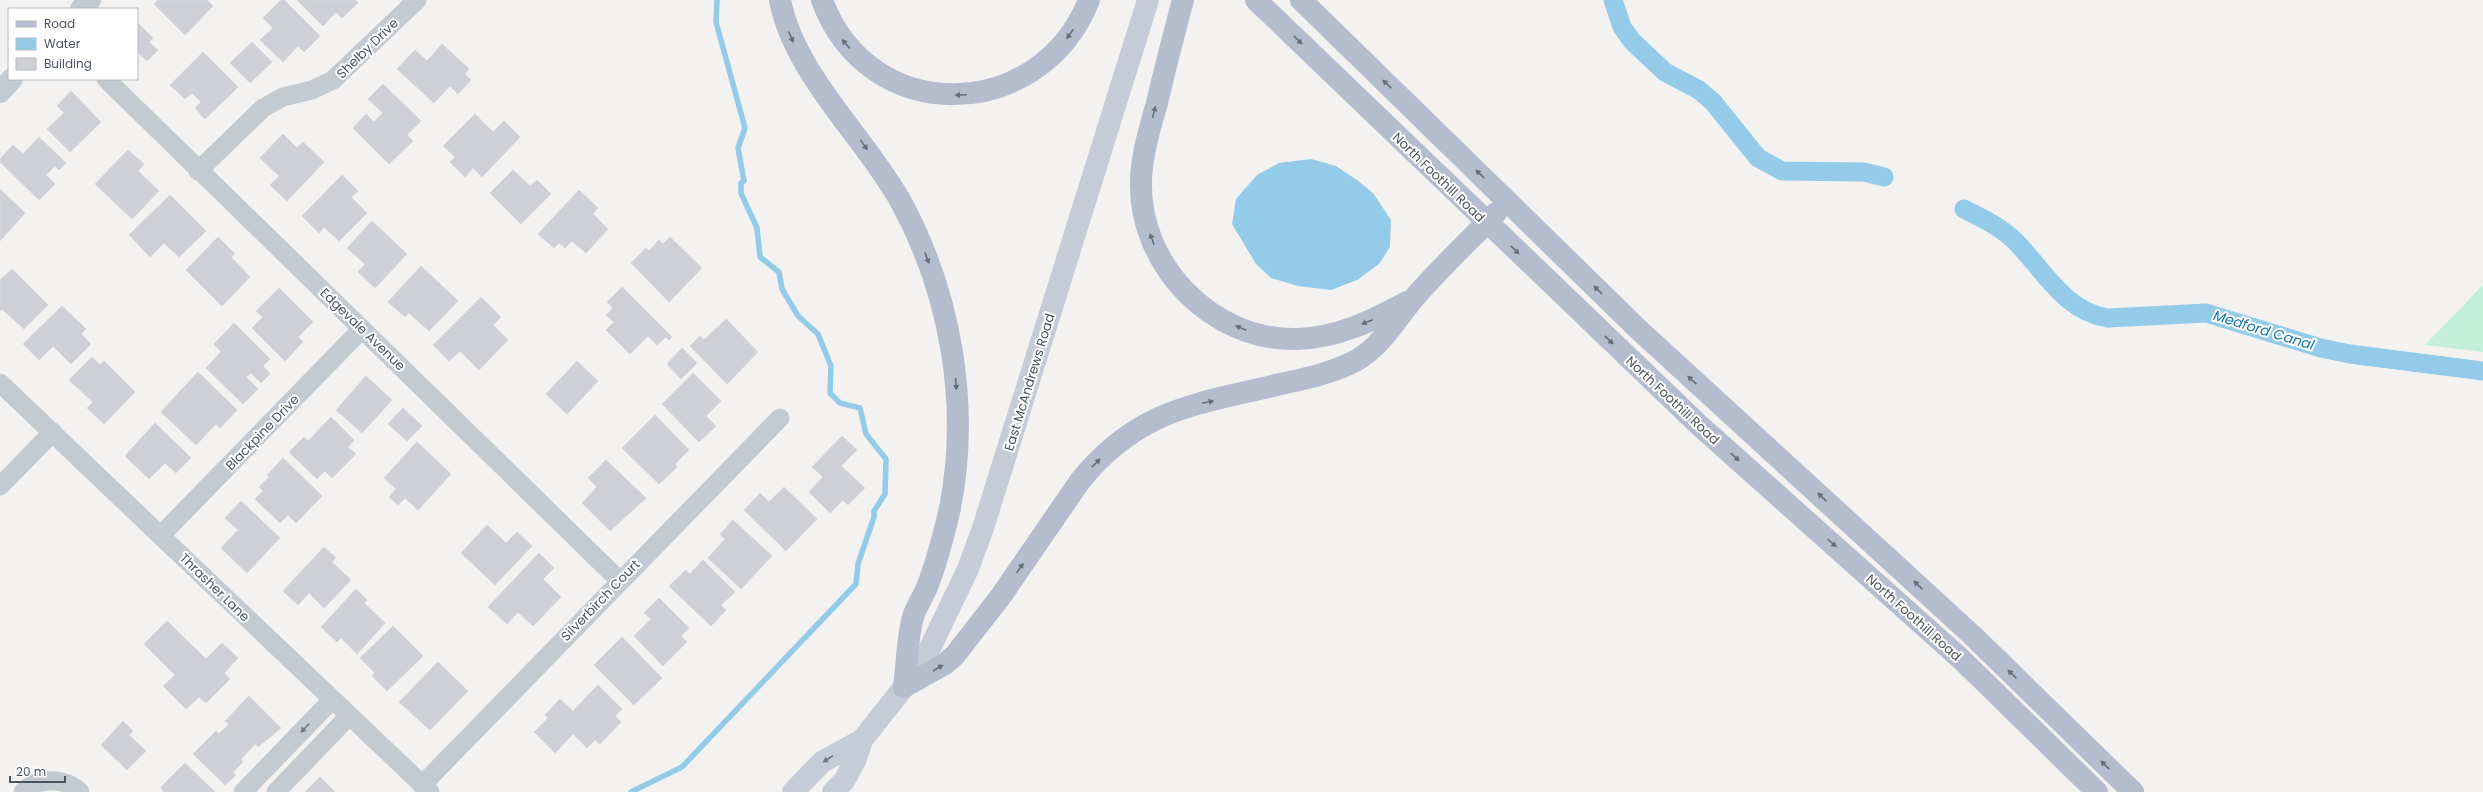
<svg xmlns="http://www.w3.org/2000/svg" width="2483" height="792" font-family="Poppins,sans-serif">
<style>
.green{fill:#c3eed9}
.water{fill:#93cbe8}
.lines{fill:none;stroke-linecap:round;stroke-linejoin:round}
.stream{stroke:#93cbe8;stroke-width:5.5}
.canal{stroke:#93cbe8;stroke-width:19}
.building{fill:#ced0d5;stroke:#d6d7dc}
.minor{stroke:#c3cad2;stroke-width:19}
.tertiary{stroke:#c3cad2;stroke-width:22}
.secondary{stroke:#c5ccd8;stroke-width:22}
.primary{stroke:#b3bdce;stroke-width:22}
.oneway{fill:#646d7a}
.oneway2{fill:#6e7681}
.oneway3{fill:#6f7783}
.labels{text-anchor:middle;stroke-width:4;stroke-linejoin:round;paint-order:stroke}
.street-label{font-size:13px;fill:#4a525e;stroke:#fff}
.water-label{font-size:14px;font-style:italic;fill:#1575a6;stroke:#fff}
</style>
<rect width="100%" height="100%" fill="#f3f2f1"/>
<!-- green -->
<path class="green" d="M 2483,285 L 2483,352 L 2425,345 Z"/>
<!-- water -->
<path class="water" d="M 1311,159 L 1336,166 L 1357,180 L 1373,193 L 1391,220 L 1390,247 L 1379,264 L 1357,280 L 1331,290 L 1298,286 L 1271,278 L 1256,264 L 1232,224 L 1236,199 L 1257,175 L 1279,163 Z"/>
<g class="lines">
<!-- stream -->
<path class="stream" d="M 631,792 L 682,767 L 856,584 L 858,564 L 874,517 L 874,511 L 885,494 L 886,459 L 866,434 L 860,408 L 840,403 L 830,393 L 831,366 L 818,334 L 798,316 L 782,289 L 779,272 L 760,257 L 757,228 L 741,193 L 741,183 L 744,181 L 738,148 L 745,128 L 716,22 L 717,0"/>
<!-- canal -->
<g class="canal">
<path d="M 1613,0 L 1622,27 L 1632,41 L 1665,72 L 1699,90 L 1713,102 L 1758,158 L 1782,171 L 1864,172 L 1884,177"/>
<path d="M 1964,209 C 1982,218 2001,227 2015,241 C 2044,270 2065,312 2108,318 L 2206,313 L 2321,348 L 2350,354 L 2483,371"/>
</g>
</g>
<!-- building -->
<g class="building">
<path d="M 158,0 L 207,0 L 213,6 L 185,35 L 154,4 Z"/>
<path d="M 281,0 L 284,0 L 320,36 L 304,52 L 298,46 L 283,62 L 260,40 L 273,28 L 263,18 Z"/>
<path d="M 297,0 L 355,0 L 358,3 L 342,18 L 336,12 L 323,26 Z"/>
<path d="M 137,22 L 153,38 L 149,42 L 158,50 L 147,61 L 137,52 Z"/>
<path d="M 252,42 L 272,62 L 250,83 L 230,63 Z"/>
<path d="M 442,44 L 469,69 L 465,74 L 471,80 L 458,94 L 450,86 L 434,103 L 397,69 L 415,50 L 427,61 Z"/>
<path d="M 203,52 L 238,87 L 205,119 L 195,108 L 201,102 L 192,93 L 185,99 L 170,85 Z"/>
<path d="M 383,84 L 421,121 L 407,135 L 413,141 L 389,164 L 353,128 L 366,114 L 374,122 L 383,113 L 368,99 Z"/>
<path d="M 71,91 L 101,122 L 70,152 L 47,129 L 64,113 L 57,106 Z"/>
<path d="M 475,114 L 493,132 L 504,121 L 520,137 L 482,177 L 473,168 L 465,177 L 450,162 L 455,157 L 443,146 Z"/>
<path d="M 283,134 L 297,148 L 303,142 L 324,162 L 287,201 L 270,185 L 279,176 L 260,158 Z"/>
<path d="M 39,137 L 66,163 L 59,170 L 55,166 L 46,175 L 55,184 L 39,200 L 0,162 L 0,159 L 13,145 L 23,154 Z"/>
<path d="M 128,150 L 144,164 L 138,171 L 159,191 L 132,219 L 95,184 Z"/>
<path d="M 513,170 L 530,186 L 537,180 L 551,194 L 521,224 L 490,193 Z"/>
<path d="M 342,175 L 358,191 L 351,197 L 367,213 L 339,241 L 324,227 L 319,233 L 302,216 Z"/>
<path d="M 0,189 L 25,213 L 0,241 Z"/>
<path d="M 579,190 L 598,208 L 593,214 L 608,229 L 586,253 L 572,241 L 565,248 L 559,243 L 554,248 L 538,234 Z"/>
<path d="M 170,195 L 206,231 L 179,257 L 164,243 L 150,257 L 129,235 Z"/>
<path d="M 372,221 L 407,254 L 375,288 L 358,272 L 365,264 L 347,248 Z"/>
<path d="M 218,237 L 235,254 L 231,257 L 250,277 L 222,306 L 186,270 Z"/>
<path d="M 670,237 L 702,268 L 669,302 L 631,263 L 646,248 L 649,251 L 659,240 L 663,244 Z"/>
<path d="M 421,266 L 458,301 L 429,331 L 409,313 L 405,317 L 388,302 Z"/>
<path d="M 12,269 L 48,305 L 24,329 L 2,309 L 0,311 L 0,280 Z"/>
<path d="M 622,287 L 672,337 L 669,340 L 666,337 L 657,345 L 648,336 L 630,354 L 606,330 L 614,322 L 606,315 L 613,308 L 607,302 Z"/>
<path d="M 279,288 L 313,322 L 298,337 L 303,342 L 285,361 L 252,328 L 263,317 L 256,311 Z"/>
<path d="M 481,297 L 501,317 L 493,325 L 508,340 L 479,370 L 460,351 L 449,361 L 433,345 Z"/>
<path d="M 62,306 L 86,329 L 81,334 L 91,344 L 71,364 L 53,346 L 39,360 L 23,344 Z"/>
<path d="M 726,319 L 758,352 L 727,384 L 690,346 L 700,336 L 704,340 Z"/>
<path d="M 234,323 L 270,359 L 263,366 L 270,374 L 261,383 L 251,373 L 246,377 L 258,389 L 243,404 L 206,368 L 221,352 L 214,344 Z"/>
<path d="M 682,348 L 697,363 L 681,379 L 667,364 Z"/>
<path d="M 92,357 L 100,365 L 104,361 L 135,392 L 104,424 L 87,408 L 93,402 L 69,380 Z"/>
<path d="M 577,361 L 598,381 L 567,414 L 546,394 Z"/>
<path d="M 198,372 L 237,410 L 220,428 L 216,424 L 196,445 L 161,412 Z"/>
<path d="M 693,373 L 721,401 L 706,416 L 716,426 L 699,442 L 662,404 Z"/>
<path d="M 366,376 L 392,400 L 362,433 L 336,410 Z"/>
<path d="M 403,408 L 422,426 L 407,441 L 388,424 Z"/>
<path d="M 655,415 L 689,450 L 675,464 L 677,467 L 659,484 L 622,448 Z"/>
<path d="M 331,417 L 354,440 L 348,447 L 356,454 L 332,478 L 325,471 L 317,479 L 289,452 L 304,437 L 308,441 Z"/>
<path d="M 155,423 L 191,458 L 176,473 L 165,463 L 149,479 L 125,456 Z"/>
<path d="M 842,436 L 857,450 L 841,466 L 865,488 L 848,505 L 843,500 L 830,513 L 809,492 L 823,477 L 812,467 Z"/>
<path d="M 417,442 L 451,474 L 418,510 L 405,498 L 398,505 L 389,497 L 396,489 L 384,478 Z"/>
<path d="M 283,458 L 322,496 L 296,523 L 288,515 L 280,523 L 255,499 L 263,491 L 259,487 L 269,477 L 267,475 Z"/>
<path d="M 606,460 L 646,498 L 610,531 L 582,503 L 597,487 L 588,478 Z"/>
<path d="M 784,487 L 817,519 L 786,551 L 744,510 L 760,493 L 769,502 Z"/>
<path d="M 241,501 L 280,538 L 247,573 L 221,548 L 238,530 L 225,518 Z"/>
<path d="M 733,520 L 772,556 L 741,589 L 708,558 L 725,539 L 720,534 Z"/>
<path d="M 487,525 L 506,543 L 517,532 L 532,546 L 495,585 L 461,553 Z"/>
<path d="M 324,547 L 336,558 L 332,562 L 351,580 L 324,608 L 309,593 L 298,605 L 283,591 Z"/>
<path d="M 539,553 L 554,568 L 543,579 L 561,597 L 533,626 L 518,612 L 507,624 L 488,607 Z"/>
<path d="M 703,560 L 735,592 L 721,605 L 726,610 L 711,626 L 669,586 L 686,570 L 690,574 Z"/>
<path d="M 356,589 L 367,600 L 364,603 L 385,623 L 357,654 L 341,638 L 337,642 L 321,627 Z"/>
<path d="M 659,598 L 689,628 L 681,636 L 687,642 L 663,666 L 634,636 L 651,619 L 644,613 Z"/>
<path d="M 167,621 L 206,659 L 222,643 L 238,658 L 224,673 L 230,679 L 206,703 L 199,697 L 186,709 L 163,686 L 175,675 L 144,644 Z"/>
<path d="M 393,626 L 423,656 L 387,691 L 372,676 L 375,673 L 360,658 Z"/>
<path d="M 622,637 L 662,678 L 634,705 L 594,665 Z"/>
<path d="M 438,662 L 468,691 L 430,730 L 399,702 Z"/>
<path d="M 598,685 L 622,709 L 615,716 L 621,722 L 600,744 L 595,740 L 587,748 L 573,734 L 555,753 L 534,732 L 548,718 L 545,715 L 560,699 L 573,711 Z"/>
<path d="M 249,696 L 281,728 L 258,747 L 255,744 L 241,759 L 243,762 L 233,772 L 236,775 L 225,785 L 193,754 L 216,731 L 219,734 L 229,724 L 225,721 Z"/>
<path d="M 123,721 L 133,731 L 129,735 L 146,751 L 127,770 L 101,745 Z"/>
<path d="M 185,763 L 215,792 L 163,792 L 161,787 Z"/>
<path d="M 320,777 L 335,792 L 305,792 Z"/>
</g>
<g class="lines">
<!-- minor -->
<g class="minor">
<path d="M 106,79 L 619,580"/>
<path d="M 198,171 L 263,108 L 283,97 L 312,90 L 333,80 L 417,0"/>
<path d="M 0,383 L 430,792"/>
<path d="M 0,486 L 53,432"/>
<path d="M 161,535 L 362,329"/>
<path d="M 422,785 L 780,418"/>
<path d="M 23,792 C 39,776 65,778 80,792"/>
<path d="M 243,792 L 332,700"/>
<path d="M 276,792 L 349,716"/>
</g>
<!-- tertiary -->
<g class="tertiary">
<path d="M 81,9 L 90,0"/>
<path d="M 0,92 L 12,79"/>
</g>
<!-- secondary -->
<g class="secondary">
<path d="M 793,792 L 822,762 L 862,740"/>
<path d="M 833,792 L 844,781 L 855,761 L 862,740 L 904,687 L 929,650 L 968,569 L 983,528 L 1148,0"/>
</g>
<!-- primary -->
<g class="primary">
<path d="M 780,0 C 794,74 864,136 901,202 C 951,294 970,405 950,508 C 944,534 937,562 927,587 C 923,597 916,607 913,617 C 907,639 907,665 904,687"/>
<path d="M 822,0 C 868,127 1040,124 1089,0"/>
<path d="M 1183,0 C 1174,34 1165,68 1157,103 C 1150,128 1142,153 1141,180 C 1138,264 1211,341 1297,339 C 1337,338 1372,321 1407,302"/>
<path d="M 1256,0 L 1699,425 L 1961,659 L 2097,792"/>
<path d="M 1301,0 L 1639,330 L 1972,635 L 2133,792"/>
<path d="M 904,687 L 945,664 L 955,655 L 1001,596 L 1080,481 C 1140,407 1199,404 1285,383 C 1309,378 1335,372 1357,360 C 1382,345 1396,320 1414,298 C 1440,268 1469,241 1496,213"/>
</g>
</g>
<!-- one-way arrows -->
<defs><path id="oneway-solid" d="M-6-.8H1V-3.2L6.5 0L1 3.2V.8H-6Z"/></defs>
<g class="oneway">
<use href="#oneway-solid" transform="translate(1070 34) rotate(125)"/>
<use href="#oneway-solid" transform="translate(791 37) rotate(66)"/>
<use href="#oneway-solid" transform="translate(1298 40) rotate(44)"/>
<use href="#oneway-solid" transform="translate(846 44) rotate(-130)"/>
<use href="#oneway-solid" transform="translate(1387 84) rotate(-136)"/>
<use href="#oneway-solid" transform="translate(961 95) rotate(178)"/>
<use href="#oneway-solid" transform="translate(1154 112) rotate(-76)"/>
<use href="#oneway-solid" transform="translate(864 145) rotate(54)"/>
<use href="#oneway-solid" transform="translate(1480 174) rotate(-136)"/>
<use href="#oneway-solid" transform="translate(1152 239) rotate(-110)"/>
<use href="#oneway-solid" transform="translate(1515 250) rotate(44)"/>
<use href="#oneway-solid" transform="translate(927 258) rotate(69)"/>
<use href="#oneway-solid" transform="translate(1598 290) rotate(-136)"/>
<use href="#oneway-solid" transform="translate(1367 322) rotate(157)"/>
<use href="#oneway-solid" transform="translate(1241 328) rotate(-158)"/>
<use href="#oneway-solid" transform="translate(1609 340) rotate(44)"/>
<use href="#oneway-solid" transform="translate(1692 380) rotate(-137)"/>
<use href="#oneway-solid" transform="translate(956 384) rotate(86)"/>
<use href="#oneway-solid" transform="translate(1208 402) rotate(-12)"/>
<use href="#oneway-solid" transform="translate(1735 457) rotate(42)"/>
<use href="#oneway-solid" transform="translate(1096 463) rotate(-45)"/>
<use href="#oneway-solid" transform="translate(1822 497) rotate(-137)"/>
<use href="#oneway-solid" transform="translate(1832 543) rotate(42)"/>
<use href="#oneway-solid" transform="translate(1020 568) rotate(-55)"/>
<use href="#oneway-solid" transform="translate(1918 585) rotate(-137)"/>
<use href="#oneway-solid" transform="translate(938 668) rotate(-30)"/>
<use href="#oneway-solid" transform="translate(2012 674) rotate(-136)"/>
<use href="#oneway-solid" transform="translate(2105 765) rotate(-136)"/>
</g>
<use class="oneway2" href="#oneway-solid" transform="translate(305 728) rotate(134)"/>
<use class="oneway3" href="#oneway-solid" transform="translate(828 759) rotate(147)"/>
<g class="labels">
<!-- street labels -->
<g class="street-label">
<text transform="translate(367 48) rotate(-44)" y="5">Shelby Drive</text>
<text transform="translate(1439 177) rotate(44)" y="5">North Foothill Road</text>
<text transform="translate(363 329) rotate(44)" y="5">Edgevale Avenue</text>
<text transform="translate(1029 382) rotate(-73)" y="5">East McAndrews Road</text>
<text transform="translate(1673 400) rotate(43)" y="5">North Foothill Road</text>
<text transform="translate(262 432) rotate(-46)" y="5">Blackpine Drive</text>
<text transform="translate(215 587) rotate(44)" y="5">Thrasher Lane</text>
<text transform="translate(600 600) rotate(-46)" y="5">Silverbirch Court</text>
<text transform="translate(1914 617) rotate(42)" y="5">North Foothill Road</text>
</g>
<!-- water labels -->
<g class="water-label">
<text transform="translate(2264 330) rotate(17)" y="5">Medford Canal</text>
</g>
</g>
<!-- legend -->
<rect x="8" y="8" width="130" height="72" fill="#ffffff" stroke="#b7babf"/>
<rect x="16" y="21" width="20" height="6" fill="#b3bdce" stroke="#b7babf"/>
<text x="44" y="28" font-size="12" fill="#4a525e">Road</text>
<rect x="16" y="38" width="20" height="12" fill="#93cbe8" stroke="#b7babf"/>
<text x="44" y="48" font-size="12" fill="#4a525e">Water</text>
<rect x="16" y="58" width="20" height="12" fill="#ced0d5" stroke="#b7babf"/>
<text x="44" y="68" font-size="12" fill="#4a525e">Building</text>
<!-- scale -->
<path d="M10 776v6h55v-6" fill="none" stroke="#4a525e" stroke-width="2"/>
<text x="16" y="776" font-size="12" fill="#4a525e" stroke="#ffffff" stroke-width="3" paint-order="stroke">20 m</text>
</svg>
